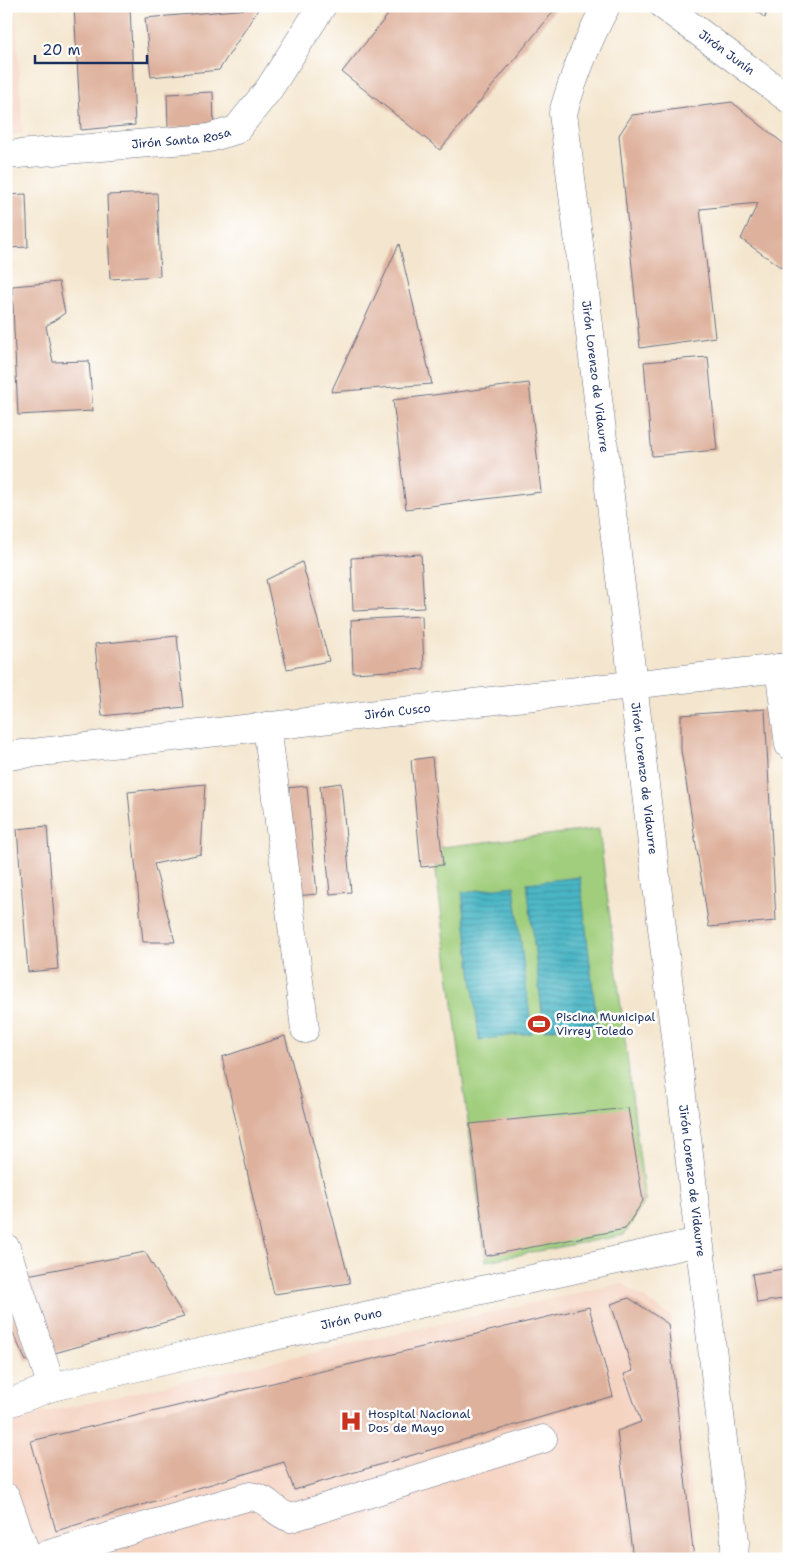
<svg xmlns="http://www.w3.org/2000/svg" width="795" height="1565" font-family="'Shantell Sans',sans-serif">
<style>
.built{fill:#f5d3c1}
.garden{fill:#a0ce7b;stroke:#5e7e6c}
.water{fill:url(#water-rules);stroke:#327292}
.building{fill:#deb19c}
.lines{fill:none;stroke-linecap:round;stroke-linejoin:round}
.minor-casing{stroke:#676f85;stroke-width:29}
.minor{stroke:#fff;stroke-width:28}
.labels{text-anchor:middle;stroke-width:5;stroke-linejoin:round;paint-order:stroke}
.street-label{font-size:12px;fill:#1b2f5e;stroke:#fff}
.poi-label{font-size:12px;fill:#1b2f5e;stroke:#fff;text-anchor:start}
</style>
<defs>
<pattern id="water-rules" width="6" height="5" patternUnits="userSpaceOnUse" patternTransform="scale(1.25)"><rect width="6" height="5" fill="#49b6c5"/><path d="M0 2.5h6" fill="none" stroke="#3c94a3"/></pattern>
</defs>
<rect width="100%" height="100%" fill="#fff"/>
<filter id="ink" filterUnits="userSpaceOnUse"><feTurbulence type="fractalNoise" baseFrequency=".02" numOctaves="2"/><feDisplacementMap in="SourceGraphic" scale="10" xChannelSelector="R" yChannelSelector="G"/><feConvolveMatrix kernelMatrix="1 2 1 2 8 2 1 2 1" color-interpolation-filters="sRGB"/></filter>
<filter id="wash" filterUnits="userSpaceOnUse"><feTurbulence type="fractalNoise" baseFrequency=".0096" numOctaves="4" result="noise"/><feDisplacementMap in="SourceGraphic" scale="20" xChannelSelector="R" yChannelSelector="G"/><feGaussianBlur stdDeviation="1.12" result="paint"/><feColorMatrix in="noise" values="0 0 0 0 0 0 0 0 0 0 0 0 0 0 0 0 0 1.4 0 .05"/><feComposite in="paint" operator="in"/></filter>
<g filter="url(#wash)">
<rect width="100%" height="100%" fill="#f4e6ce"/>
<!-- built -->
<g class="built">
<path d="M 6,6 L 15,6 L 23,133 L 6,135 Z"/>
<path d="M 622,1283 L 670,1316 L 699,1559 L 6,1559 L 6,1426 L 34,1415 Z"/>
</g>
<!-- garden -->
<path class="garden" d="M 599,829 L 645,1201 L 624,1235 L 486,1261 L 433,848 Z"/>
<!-- water -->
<g class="water">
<path d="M 580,877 L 597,1024 L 544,1030 L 527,883 Z"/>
<path d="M 514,886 L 532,1033 L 479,1040 L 462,892 Z"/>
</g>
<g id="blocks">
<!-- building -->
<g class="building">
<path d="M 74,6 L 130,6 L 135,125 L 81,130 Z"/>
<path d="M 395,6 L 558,6 L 440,150 L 342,72 Z"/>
<path d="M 754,6 L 768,6 L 765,18 L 754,9 Z"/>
<path d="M 259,8 L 219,70 L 151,77 L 145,18 Z"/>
<path d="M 213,92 L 214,127 L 168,128 L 167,94 Z"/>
<path d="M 732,102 L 789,148 L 789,273 L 741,239 L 758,203 L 700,209 L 715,337 L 640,348 L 619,135 L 632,115 Z"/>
<path d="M 157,193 L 160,276 L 110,279 L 107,195 Z"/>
<path d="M 26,194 L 28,247 L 6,248 L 6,195 Z"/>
<path d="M 399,244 L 432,384 L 331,392 Z"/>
<path d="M 59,282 L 65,313 L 46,326 L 53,362 L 89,361 L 93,411 L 18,415 L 12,286 Z"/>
<path d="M 708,357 L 717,450 L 652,456 L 644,362 Z"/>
<path d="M 529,383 L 541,492 L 406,509 L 393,400 Z"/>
<path d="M 421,554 L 424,608 L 353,611 L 351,558 Z"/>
<path d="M 302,562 L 329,661 L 287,669 L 266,580 Z"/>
<path d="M 422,616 L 424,669 L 353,673 L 351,620 Z"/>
<path d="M 177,636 L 184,707 L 102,716 L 95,644 Z"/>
<path d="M 765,709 L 776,921 L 709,927 L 681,750 L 681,715 Z"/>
<path d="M 432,757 L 443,865 L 421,867 L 411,760 Z"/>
<path d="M 341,783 L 351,892 L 330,894 L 320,786 Z"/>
<path d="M 205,784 L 201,854 L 154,864 L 175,942 L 143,942 L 128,792 Z"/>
<path d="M 307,786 L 317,894 L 296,896 L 286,788 Z"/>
<path d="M 47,826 L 58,969 L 28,972 L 17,829 Z"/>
<path d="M 285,1036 L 350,1283 L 274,1294 L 222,1057 Z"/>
<path d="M 628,1108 L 643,1201 L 625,1229 L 486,1256 L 470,1124 Z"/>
<path d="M 145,1252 L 184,1317 L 26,1361 L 11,1329 L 7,1279 Z"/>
<path d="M 789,1268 L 789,1298 L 757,1303 L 752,1274 Z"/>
<path d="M 629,1298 L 668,1324 L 694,1559 L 633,1559 L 617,1431 L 641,1422 L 624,1374 L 633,1371 L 611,1304 Z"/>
<path d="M 589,1307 L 613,1396 L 294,1490 L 284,1462 L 56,1531 L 31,1441 Z"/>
</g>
</g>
</g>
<g filter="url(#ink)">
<use href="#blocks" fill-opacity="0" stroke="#676f85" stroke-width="1"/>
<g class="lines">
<!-- minor casing -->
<g class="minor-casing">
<g id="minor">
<path id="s1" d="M 606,6 C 587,41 574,75 563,113 L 633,684 L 735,1541 L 734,1559"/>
<path id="s2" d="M 664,6 L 789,99"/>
<path id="s3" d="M 6,155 L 209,138 L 236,130 L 269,89 L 322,6"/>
<path d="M 779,668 L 789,745"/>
<path d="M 267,726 L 305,1029"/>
<path id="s4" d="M 6,756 L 789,667"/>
<path d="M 6,1248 L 52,1387"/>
<path id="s5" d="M 6,1404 L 52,1387 L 189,1355 L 698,1242"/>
<path d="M 6,1497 L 28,1559"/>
<path d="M 32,1559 L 250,1496 C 273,1500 271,1512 291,1518 L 543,1439"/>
</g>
</g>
<!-- minor -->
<use href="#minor" class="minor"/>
</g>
</g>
<!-- icons -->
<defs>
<g id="stadium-bare" transform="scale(1.725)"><path d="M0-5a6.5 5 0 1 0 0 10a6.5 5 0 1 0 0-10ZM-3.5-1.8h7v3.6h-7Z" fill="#c8321e" stroke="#fff" stroke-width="2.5" paint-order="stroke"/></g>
<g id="hospital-bare" transform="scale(1.725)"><path d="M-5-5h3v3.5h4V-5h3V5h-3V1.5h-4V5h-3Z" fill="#c8321e" stroke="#fff" stroke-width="2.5" paint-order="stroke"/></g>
</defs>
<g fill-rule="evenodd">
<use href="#stadium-bare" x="539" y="1024"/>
<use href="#hospital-bare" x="351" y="1421"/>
</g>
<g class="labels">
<!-- street labels -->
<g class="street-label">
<text dy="4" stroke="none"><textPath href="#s2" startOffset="78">Jirón Junín</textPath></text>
<text dy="4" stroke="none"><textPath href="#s3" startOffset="176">Jirón Santa Rosa</textPath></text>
<text dy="4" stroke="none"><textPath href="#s1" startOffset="381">Jirón Lorenzo de Vidaurre</textPath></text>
<text dy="4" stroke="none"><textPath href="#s4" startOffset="394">Jirón Cusco</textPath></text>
<text dy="4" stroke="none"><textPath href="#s1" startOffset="786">Jirón Lorenzo de Vidaurre</textPath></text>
<text dy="4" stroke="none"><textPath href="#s1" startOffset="1191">Jirón Lorenzo de Vidaurre</textPath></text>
<text dy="4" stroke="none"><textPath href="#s5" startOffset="356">Jirón Puno</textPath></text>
</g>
<!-- poi labels -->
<g class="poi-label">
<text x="556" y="1021">Piscina Municipal<tspan x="556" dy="14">Virrey Toledo</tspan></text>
<text x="368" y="1418">Hospital Nacional<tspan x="368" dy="14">Dos de Mayo</tspan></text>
</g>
</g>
<!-- margin -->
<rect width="795" height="1565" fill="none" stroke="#fff" stroke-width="25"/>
<!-- scale -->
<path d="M35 55v8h112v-8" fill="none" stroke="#1b2f5e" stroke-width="2.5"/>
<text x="42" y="55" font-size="15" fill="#1b2f5e" stroke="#ffffff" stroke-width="4" paint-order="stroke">20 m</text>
</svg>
